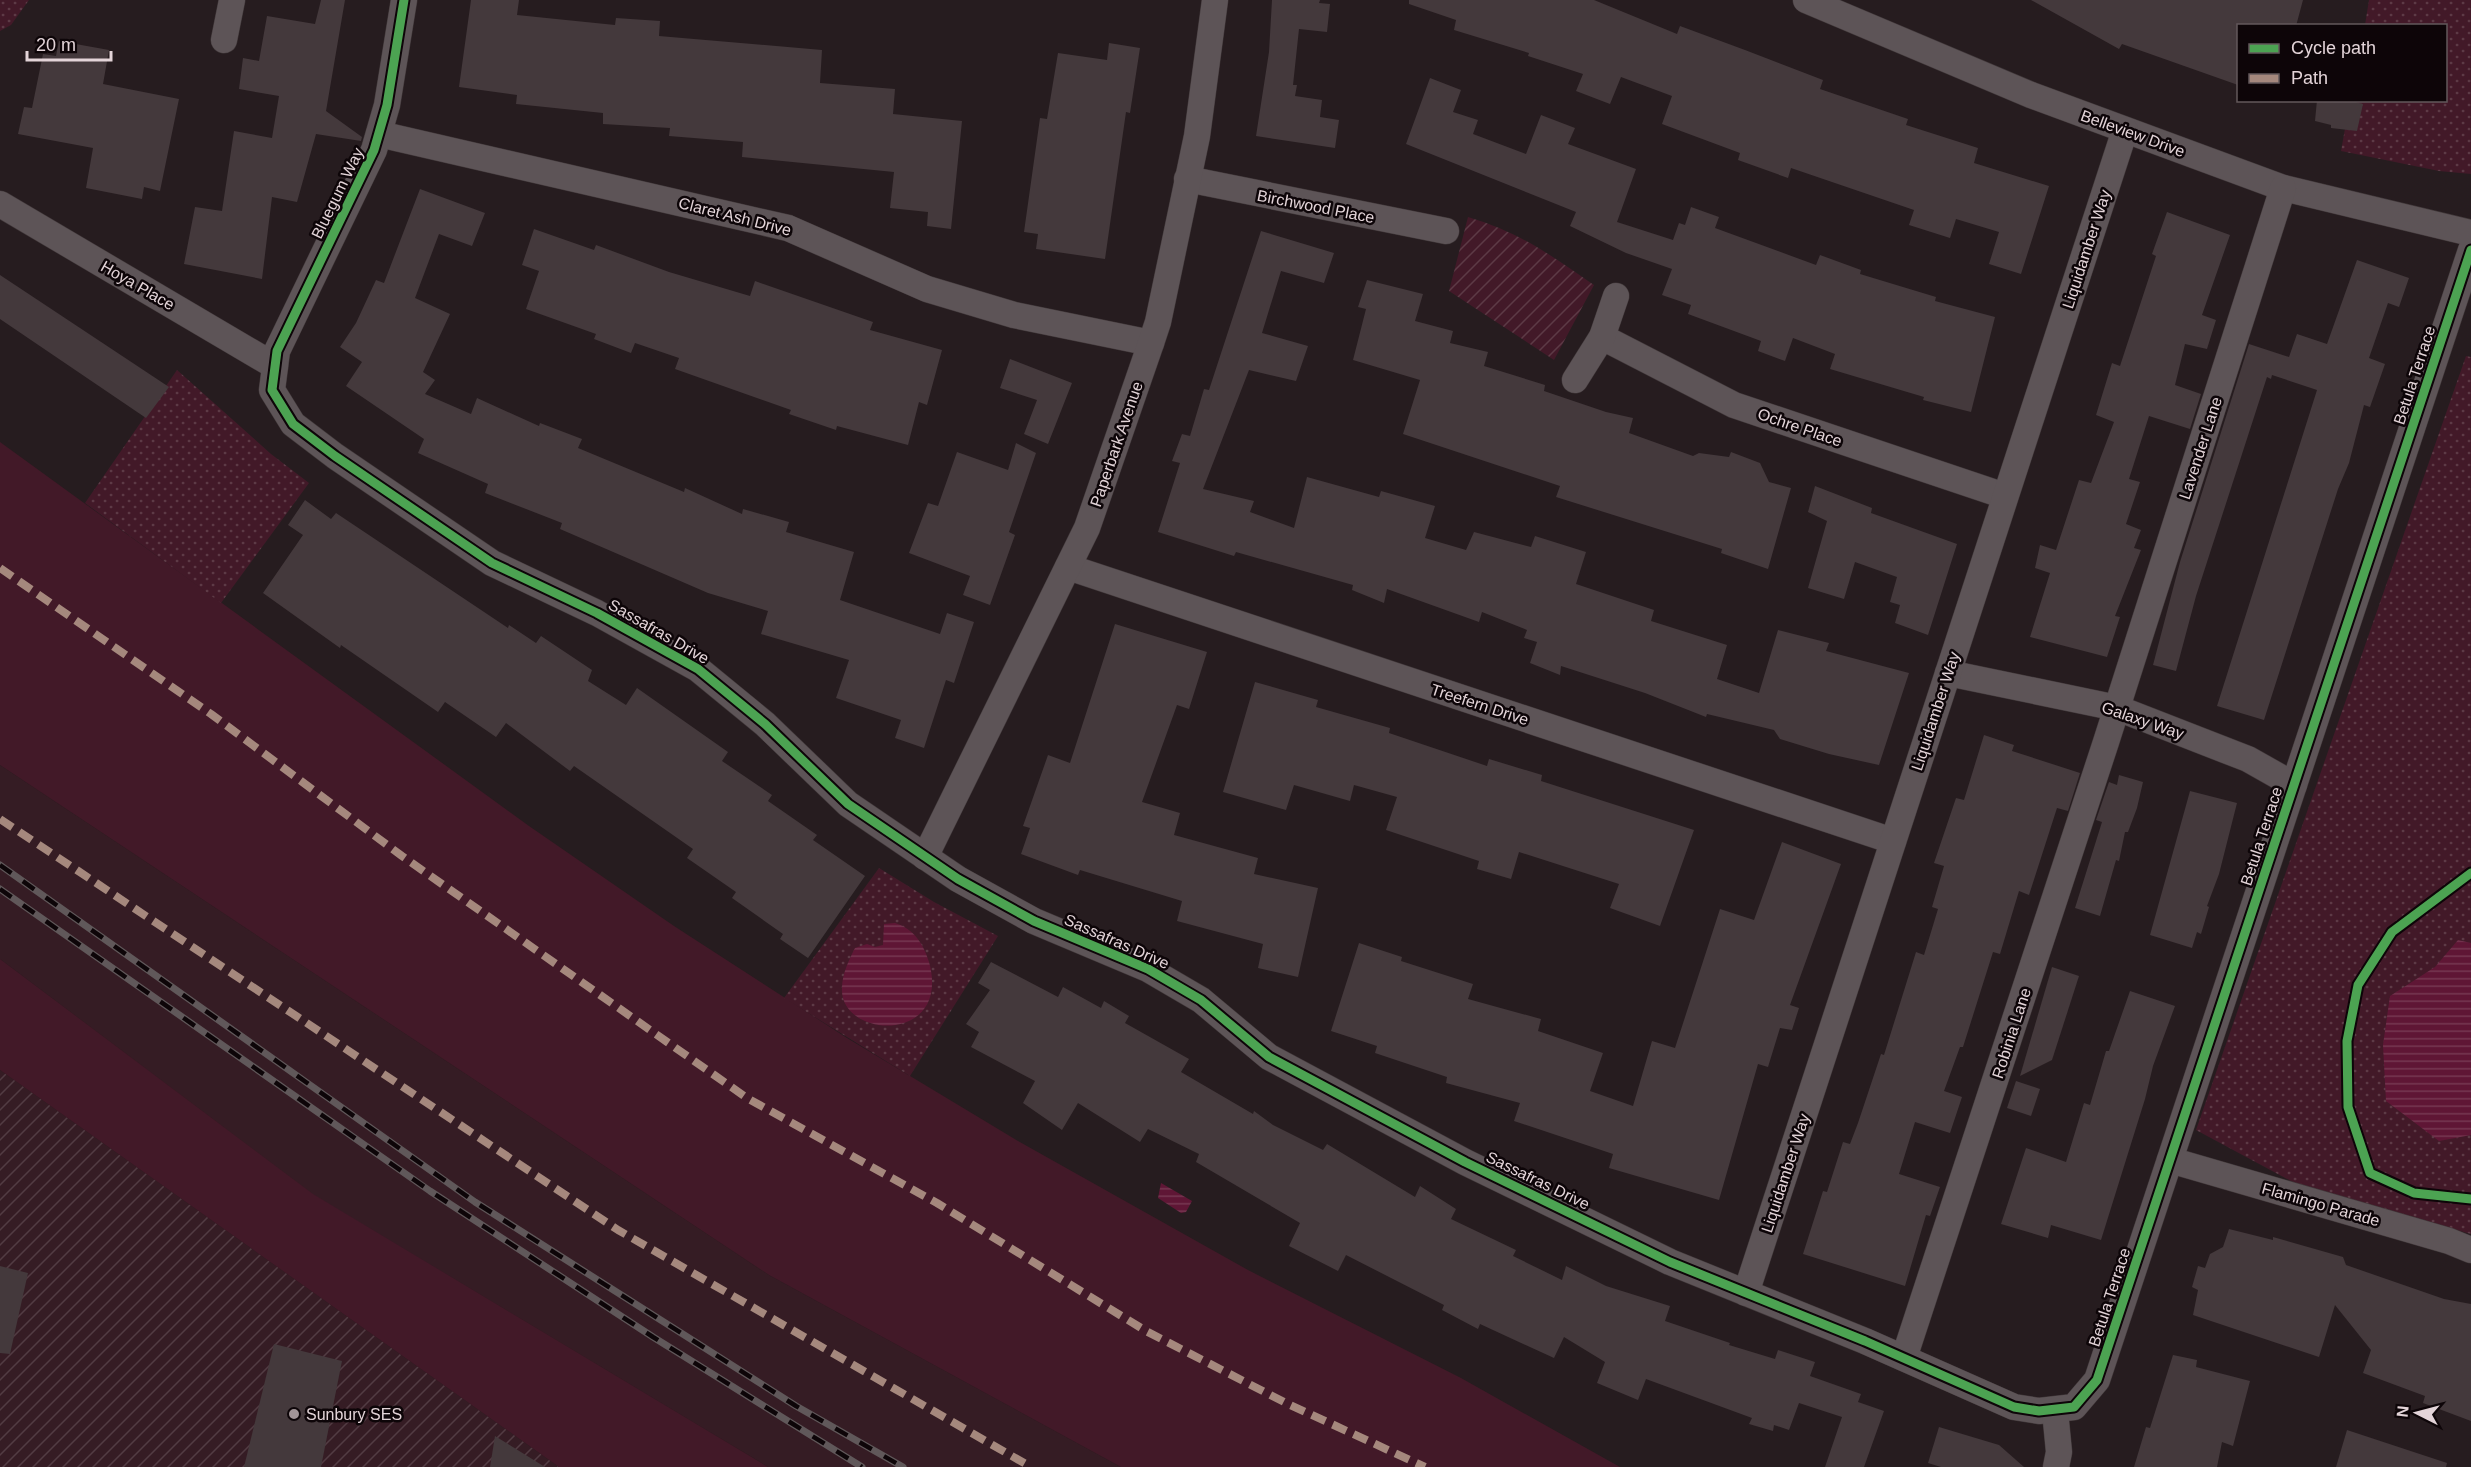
<svg xmlns="http://www.w3.org/2000/svg" width="2471" height="1467" font-family="Arial,sans-serif">
<style>
.built{fill:#351c24}
.industrial{fill:url(#industrial-furrows)}
.grass{fill:#421928}
.park{fill:url(#park-dots)}
.garden{fill:url(#garden-furrows)}
.water{fill:url(#water-rules)}
.building{fill:#44393c}
.lines{fill:none;stroke-linecap:round;stroke-linejoin:round}
.street-casing{stroke:#41383a;stroke-width:27}
.street{stroke:#5d5457;stroke-width:26}
.rail-casing{stroke:#60585a;stroke-width:7}
.rail{stroke:#0d0508;stroke-width:4.5;stroke-dasharray:14;stroke-linecap:butt}
.quiet{stroke:#a5887d;stroke-width:8;stroke-dasharray:15 8;stroke-linecap:butt}
.cycleway-casing{stroke:#0d0508;stroke-width:13}
.cycleway{stroke:#4ca352;stroke-width:9}
.poi-dot{fill:#a19497;stroke:#0d0508;stroke-width:2}
.labels{text-anchor:middle;stroke-width:5;stroke-linejoin:round;paint-order:stroke}
.street-label{font-size:16px;fill:#e3d4d8;stroke:#0d0508}
.poi-label{font-size:16px;fill:#e3d4d8;stroke:#0d0508;text-anchor:start}
</style>
<defs>
<pattern id="industrial-furrows" width="10" height="10" patternUnits="userSpaceOnUse" patternTransform="scale(1.5)"><rect width="10" height="10" fill="#351c24"/><path d="M-1 1l2-2M0 10L10 0M9 11l2-2" fill="none" stroke="#523c43"/></pattern>
<pattern id="park-dots" width="8" height="8" patternUnits="userSpaceOnUse" patternTransform="scale(1.5)"><rect width="8" height="8" fill="#421928"/><path d="M2 2h.1M6 6h.1" fill="none" stroke="#5d3a46" stroke-width="1.8" stroke-linecap="round"/></pattern>
<pattern id="garden-furrows" width="10" height="10" patternUnits="userSpaceOnUse" patternTransform="scale(1.5)"><rect width="10" height="10" fill="#421928"/><path d="M-1 1l2-2M0 10L10 0M9 11l2-2" fill="none" stroke="#5d3a46"/></pattern>
<pattern id="water-rules" width="6" height="5" patternUnits="userSpaceOnUse" patternTransform="scale(1.5)"><rect width="6" height="5" fill="#5f1635"/><path d="M0 2.5h6" fill="none" stroke="#763752"/></pattern>
</defs>
<rect width="100%" height="100%" fill="#261c1f"/>
<!-- built -->
<path class="built" d="M 0,765 L 769,1275 L 1121,1467 L 768,1467 L 312,1194 L 0,959 Z"/>
<!-- industrial -->
<path class="industrial" d="M 0,1070 L 559,1467 L 0,1467 Z"/>
<!-- grass -->
<g class="grass">
<path d="M 0,442 L 529,826 L 674,926 L 847,1038 L 1018,1141 L 1248,1270 L 1461,1378 L 1620,1467 L 1121,1467 L 769,1275 L 0,765 Z"/>
<path d="M 0,959 L 313,1194 L 768,1467 L 559,1467 L 0,1070 Z"/>
</g>
<!-- park -->
<g class="park">
<path d="M 0,0 L 29,0 L 11,25 L 0,31 Z"/>
<path d="M 2369,0 L 2471,0 L 2471,174 L 2439,171 L 2341,151 L 2350,101 L 2446,100 L 2446,26 L 2365,25 Z"/>
<path d="M 2466,356 L 2471,357 L 2471,1234 L 2304,1188 L 2196,1130 Z"/>
<path d="M 177,370 L 271,454 L 309,483 L 221,603 L 85,503 Z"/>
<path d="M 879,868 L 934,902 L 998,936 L 910,1076 L 784,998 Z"/>
</g>
<!-- garden -->
<path class="garden" d="M 1468,217 C 1521,233 1549,254 1594,285 L 1554,360 L 1449,291 Z"/>
<!-- water -->
<g class="water">
<path d="M 895,923 C 914,929 923,943 929,962 C 952,1045 839,1039 842,988 C 842,974 849,960 855,948 L 867,944 L 875,947 L 883,945 L 884,924 Z"/>
<path d="M 2458,940 L 2471,943 L 2471,1135 L 2439,1141 L 2386,1101 L 2383,1045 L 2390,996 L 2435,967 Z"/>
<path d="M 1161,1183 L 1192,1201 L 1186,1212 L 1181,1213 L 1158,1198 Z"/>
</g>
<!-- building -->
<g class="building">
<path d="M 321,0 L 345,0 L 326,111 L 362,137 L 361,141 L 316,134 L 297,202 L 272,197 L 262,279 L 184,264 L 195,207 L 222,211 L 234,131 L 272,138 L 279,96 L 239,89 L 243,58 L 259,61 L 267,16 L 315,24 Z"/>
<path d="M 471,0 L 519,0 L 517,15 L 615,25 L 616,18 L 660,21 L 659,36 L 822,50 L 820,83 L 895,89 L 893,114 L 962,121 L 951,229 L 927,226 L 928,212 L 890,208 L 894,172 L 742,157 L 743,142 L 669,136 L 670,128 L 603,124 L 603,113 L 516,104 L 517,95 L 459,87 Z"/>
<path d="M 1272,0 L 1320,0 L 1319,3 L 1330,4 L 1327,32 L 1299,29 L 1293,85 L 1297,85 L 1295,96 L 1322,100 L 1320,117 L 1339,120 L 1335,148 L 1256,136 L 1269,52 Z"/>
<path d="M 1409,0 L 1594,0 L 1677,34 L 1680,26 L 1745,50 L 1823,80 L 1820,89 L 1908,119 L 1906,125 L 1978,148 L 1974,163 L 2049,186 L 2021,274 L 1989,264 L 1999,232 L 1956,219 L 1950,238 L 1909,225 L 1914,210 L 1791,168 L 1788,178 L 1738,160 L 1740,153 L 1662,124 L 1672,96 L 1621,77 L 1610,104 L 1576,91 L 1583,74 L 1528,56 L 1529,53 L 1454,30 L 1456,20 L 1409,4 Z"/>
<path d="M 2031,0 L 2303,0 L 2296,26 L 2238,26 L 2238,85 L 2122,44 L 2119,49 Z"/>
<path d="M 59,41 L 109,50 L 103,84 L 179,99 L 160,191 L 144,187 L 142,199 L 86,188 L 93,148 L 18,134 L 24,107 L 32,108 L 43,54 L 56,56 Z"/>
<path d="M 1109,43 L 1140,48 L 1130,113 L 1126,112 L 1105,259 L 1036,249 L 1038,234 L 1024,232 L 1040,118 L 1047,119 L 1058,53 L 1107,60 Z"/>
<path d="M 1430,78 L 1461,90 L 1453,112 L 1478,120 L 1473,134 L 1526,154 L 1541,115 L 1575,128 L 1568,144 L 1636,169 L 1617,222 L 1673,240 L 1679,223 L 1685,225 L 1691,207 L 1719,217 L 1715,228 L 1816,265 L 1820,255 L 1861,270 L 1860,274 L 1936,297 L 1935,301 L 1995,317 L 1971,412 L 1923,400 L 1924,397 L 1830,369 L 1835,354 L 1793,338 L 1785,361 L 1758,351 L 1761,341 L 1688,314 L 1691,305 L 1662,295 L 1672,269 L 1626,253 L 1570,226 L 1576,212 L 1406,144 Z"/>
<path d="M 2317,100 L 2349,100 L 2363,104 L 2357,131 L 2331,128 L 2331,125 L 2315,121 Z"/>
<path d="M 420,189 L 485,213 L 472,246 L 439,234 L 415,298 L 450,314 L 423,372 L 435,380 L 425,394 L 471,414 L 477,398 L 539,426 L 540,423 L 582,439 L 578,448 L 684,492 L 685,488 L 742,514 L 743,509 L 789,522 L 786,532 L 854,552 L 840,600 L 940,634 L 947,613 L 974,622 L 954,683 L 946,680 L 924,748 L 895,738 L 901,720 L 836,698 L 849,660 L 761,634 L 768,611 L 708,593 L 560,529 L 562,523 L 485,493 L 488,484 L 418,453 L 424,439 L 346,386 L 362,362 L 340,347 L 356,323 L 376,280 L 384,283 Z"/>
<path d="M 2167,212 L 2230,235 L 2202,315 L 2216,320 L 2207,349 L 2185,344 L 2175,385 L 2201,394 L 2190,429 L 2149,416 L 2129,479 L 2140,482 L 2126,524 L 2141,530 L 2134,548 L 2141,550 L 2115,616 L 2120,617 L 2107,657 L 2030,637 L 2050,573 L 2035,568 L 2040,545 L 2056,550 L 2079,480 L 2091,483 L 2114,422 L 2096,415 L 2112,363 L 2120,366 L 2156,256 L 2152,254 Z"/>
<path d="M 534,229 L 594,250 L 596,245 L 669,272 L 750,296 L 755,281 L 873,322 L 870,330 L 942,350 L 927,405 L 919,402 L 908,445 L 837,426 L 836,430 L 789,414 L 791,410 L 675,369 L 679,358 L 635,343 L 631,353 L 594,339 L 596,334 L 526,309 L 539,271 L 522,265 Z"/>
<path d="M 1261,231 L 1334,253 L 1324,283 L 1281,271 L 1262,333 L 1308,346 L 1296,381 L 1249,370 L 1203,489 L 1254,501 L 1250,512 L 1294,528 L 1307,477 L 1379,497 L 1381,491 L 1435,506 L 1425,538 L 1466,550 L 1474,532 L 1531,547 L 1535,536 L 1586,552 L 1576,584 L 1654,610 L 1651,621 L 1727,645 L 1717,679 L 1759,693 L 1778,630 L 1829,643 L 1826,651 L 1909,673 L 1879,765 L 1829,754 L 1780,739 L 1774,730 L 1707,714 L 1706,717 L 1645,693 L 1561,666 L 1560,675 L 1530,663 L 1537,642 L 1524,638 L 1527,630 L 1482,612 L 1479,622 L 1387,589 L 1384,603 L 1352,590 L 1353,585 L 1236,552 L 1234,556 L 1158,532 L 1180,463 L 1172,461 L 1182,434 L 1190,436 L 1204,389 L 1209,390 Z"/>
<path d="M 2357,260 L 2409,278 L 2399,307 L 2388,303 L 2369,358 L 2385,364 L 2370,407 L 2364,405 L 2349,463 L 2338,489 L 2264,720 L 2217,706 L 2317,390 L 2272,375 L 2271,379 L 2267,377 L 2196,596 L 2176,671 L 2153,665 L 2180,562 L 2249,344 L 2289,357 L 2297,334 L 2327,344 Z"/>
<path d="M 0,275 L 169,387 L 146,418 L 0,319 Z"/>
<path d="M 1367,280 L 1423,294 L 1415,321 L 1453,331 L 1450,343 L 1488,352 L 1484,366 L 1545,385 L 1544,391 L 1606,412 L 1633,418 L 1629,433 L 1693,456 L 1699,453 L 1729,457 L 1731,452 L 1760,463 L 1769,482 L 1791,488 L 1768,569 L 1721,553 L 1722,549 L 1556,497 L 1560,486 L 1403,434 L 1420,380 L 1353,360 L 1366,309 L 1358,307 Z"/>
<path d="M 1010,359 L 1072,383 L 1048,444 L 1024,434 L 1037,400 L 1000,388 Z"/>
<path d="M 1016,443 L 1036,453 L 1009,532 L 1015,535 L 990,605 L 963,595 L 970,576 L 909,553 L 928,503 L 938,506 L 957,452 L 1008,470 Z"/>
<path d="M 1815,486 L 1872,508 L 1871,513 L 1957,544 L 1928,635 L 1895,623 L 1900,605 L 1890,602 L 1897,577 L 1855,562 L 1844,599 L 1808,588 L 1827,521 L 1808,512 Z"/>
<path d="M 305,500 L 331,519 L 336,513 L 508,628 L 509,625 L 536,643 L 541,636 L 592,670 L 588,681 L 626,705 L 637,688 L 728,752 L 722,761 L 772,795 L 768,801 L 817,835 L 813,840 L 865,876 L 808,958 L 780,939 L 783,934 L 732,898 L 736,892 L 687,858 L 693,849 L 574,766 L 570,771 L 506,723 L 496,737 L 445,702 L 438,712 L 341,645 L 340,648 L 263,593 L 303,535 L 288,525 Z"/>
<path d="M 1115,624 L 1207,652 L 1189,709 L 1177,705 L 1142,802 L 1180,813 L 1174,835 L 1258,858 L 1254,874 L 1318,888 L 1298,977 L 1258,968 L 1263,944 L 1177,921 L 1182,901 L 1080,870 L 1078,875 L 1021,854 L 1030,828 L 1023,826 L 1048,755 L 1070,763 Z"/>
<path d="M 1255,682 L 1318,700 L 1316,707 L 1390,728 L 1389,733 L 1487,766 L 1489,759 L 1542,775 L 1541,781 L 1694,830 L 1660,926 L 1610,908 L 1619,884 L 1519,852 L 1511,879 L 1477,869 L 1479,861 L 1386,830 L 1397,797 L 1354,785 L 1350,801 L 1294,785 L 1286,810 L 1223,792 Z"/>
<path d="M 1984,735 L 2014,745 L 2012,751 L 2080,773 L 2068,811 L 2057,808 L 2029,895 L 2019,891 L 2000,954 L 1993,952 L 1963,1047 L 1960,1047 L 1944,1091 L 1962,1097 L 1950,1133 L 1915,1122 L 1899,1174 L 1940,1187 L 1930,1216 L 1926,1215 L 1905,1286 L 1803,1254 L 1823,1191 L 1827,1192 L 1843,1142 L 1850,1144 L 1858,1123 L 1881,1054 L 1884,1055 L 1916,952 L 1924,955 L 1938,909 L 1932,907 L 1944,866 L 1934,863 L 1956,798 L 1964,800 Z"/>
<path d="M 2119,775 L 2143,782 L 2137,808 L 2128,832 L 2125,832 L 2119,861 L 2116,860 L 2100,916 L 2075,908 L 2102,822 L 2096,820 L 2109,782 L 2117,785 Z"/>
<path d="M 2190,791 L 2237,803 L 2219,874 L 2207,906 L 2209,907 L 2201,934 L 2197,932 L 2192,948 L 2150,935 Z"/>
<path d="M 1782,842 L 1841,864 L 1790,1005 L 1799,1008 L 1792,1030 L 1780,1028 L 1768,1067 L 1758,1064 L 1719,1200 L 1609,1168 L 1613,1154 L 1514,1121 L 1520,1103 L 1446,1083 L 1447,1077 L 1375,1053 L 1377,1046 L 1331,1031 L 1359,943 L 1402,957 L 1401,961 L 1473,984 L 1468,999 L 1541,1019 L 1538,1031 L 1603,1053 L 1590,1091 L 1633,1106 L 1652,1041 L 1675,1048 L 1720,909 L 1754,920 Z"/>
<path d="M 991,962 L 1058,997 L 1063,987 L 1101,1008 L 1104,1001 L 1129,1016 L 1125,1023 L 1189,1059 L 1181,1072 L 1253,1114 L 1254,1111 L 1273,1125 L 1323,1150 L 1327,1144 L 1415,1197 L 1420,1186 L 1456,1209 L 1451,1219 L 1516,1250 L 1513,1256 L 1562,1280 L 1566,1266 L 1606,1286 L 1670,1306 L 1665,1321 L 1730,1343 L 1729,1345 L 1775,1359 L 1778,1350 L 1815,1362 L 1810,1376 L 1861,1394 L 1858,1402 L 1884,1411 L 1864,1467 L 1825,1467 L 1842,1417 L 1799,1403 L 1789,1430 L 1774,1425 L 1773,1431 L 1749,1424 L 1752,1418 L 1646,1379 L 1638,1400 L 1597,1383 L 1605,1362 L 1564,1337 L 1554,1358 L 1480,1324 L 1478,1329 L 1442,1310 L 1444,1305 L 1346,1255 L 1338,1271 L 1289,1246 L 1300,1223 L 1196,1162 L 1199,1154 L 1148,1129 L 1140,1142 L 1078,1103 L 1062,1130 L 1023,1103 L 1035,1081 L 971,1047 L 979,1032 L 966,1024 L 990,990 L 978,983 Z"/>
<path d="M 2052,967 L 2079,976 L 2052,1060 L 2020,1076 Z"/>
<path d="M 2130,991 L 2175,1006 L 2153,1066 L 2145,1099 L 2101,1240 L 2051,1225 L 2048,1238 L 2001,1224 L 2026,1148 L 2066,1162 L 2084,1103 L 2090,1105 L 2106,1051 L 2109,1051 Z"/>
<path d="M 2016,1081 L 2040,1089 L 2031,1116 L 2007,1108 Z"/>
<path d="M 2229,1229 L 2273,1240 L 2273,1237 L 2343,1257 L 2346,1265 L 2444,1299 L 2471,1304 L 2471,1421 L 2423,1403 L 2425,1396 L 2363,1373 L 2371,1350 L 2335,1305 L 2319,1357 L 2193,1315 L 2198,1290 L 2192,1287 L 2198,1266 L 2205,1268 L 2210,1254 L 2223,1247 Z"/>
<path d="M 0,1266 L 28,1273 L 10,1354 L 0,1353 Z"/>
<path d="M 274,1344 L 342,1361 L 321,1467 L 244,1467 Z"/>
<path d="M 2173,1355 L 2197,1360 L 2196,1367 L 2250,1381 L 2233,1446 L 2222,1442 L 2217,1467 L 2134,1467 L 2146,1427 L 2150,1428 Z"/>
<path d="M 1939,1427 L 1999,1445 L 2024,1467 L 1941,1467 L 1928,1463 Z"/>
<path d="M 2347,1430 L 2447,1463 L 2446,1467 L 2336,1467 Z"/>
<path d="M 495,1436 L 545,1467 L 490,1467 Z"/>
</g>
<g class="lines">
<!-- street casing -->
<g class="street-casing">
<g id="street">
<path d="M 404,0 L 387,105 L 374,150 L 277,351 L 272,390 L 293,424 L 335,456 L 492,563 L 597,613 L 698,669 L 765,724 L 848,804 L 958,879 L 1034,921 L 1148,969 L 1201,1000 L 1269,1057 L 1465,1162 L 1670,1262 L 1865,1341 L 2014,1407 L 2039,1411 L 2074,1407 L 2097,1380 L 2471,250"/>
<path d="M 1806,0 L 2031,95 L 2283,188 L 2471,233"/>
<path d="M 224,40 L 232,0"/>
<path d="M 379,134 L 788,228 L 927,289 L 1014,315 L 1151,343"/>
<path d="M 1187,179 L 1446,231"/>
<path d="M 0,204 L 275,366"/>
<path d="M 1602,337 L 1734,405 L 2005,496"/>
<path d="M 1575,380 L 1602,337 L 1616,296"/>
<path d="M 1068,567 L 1893,841"/>
<path d="M 1948,673 L 2117,708 L 2248,759 L 2294,785"/>
<path d="M 925,857 L 1087,528 L 1151,343 L 1158,322 L 1197,136 L 1215,0"/>
<path d="M 2170,1160 L 2449,1241 L 2471,1250"/>
<path d="M 1746,1293 L 2125,130"/>
<path d="M 1904,1358 L 2106,742 L 2283,188"/>
<path d="M 2055,1411 L 2059,1452 L 2056,1467"/>
</g>
</g>
<!-- street -->
<use href="#street" class="street"/>
<!-- rail casing -->
<g class="rail-casing">
<g id="rail">
<path d="M 0,865 L 475,1202 L 796,1406 L 903,1467"/>
<path d="M 0,889 L 430,1191 L 653,1337 L 862,1467"/>
</g>
</g>
<!-- rail -->
<use href="#rail" class="rail"/>
<!-- quiet -->
<g class="quiet">
<path d="M 0,568 L 211,714 L 402,856 L 747,1098 L 937,1203 L 1146,1331 L 1286,1403 L 1425,1467"/>
<path d="M 0,819 L 618,1230 L 1031,1467"/>
</g>
<!-- cycleway casing -->
<g class="cycleway-casing">
<g id="cycleway">
<path d="M 404,0 L 387,105 L 374,150 L 277,351 L 272,390 L 293,424 L 335,456 L 492,563 L 597,613 L 698,669 L 765,724 L 848,804 L 958,879 L 1034,921 L 1148,969 L 1201,1000 L 1269,1057 L 1465,1162 L 1670,1262 L 1865,1341 L 2014,1407 L 2039,1411 L 2074,1407 L 2097,1380 L 2471,250"/>
<path d="M 2471,873 L 2392,932 L 2358,985 L 2347,1041 L 2348,1107 L 2370,1173 L 2414,1193 L 2471,1199"/>
</g>
</g>
<!-- cycleway -->
<use href="#cycleway" class="cycleway"/>
</g>
<!-- markers -->
<circle class="poi-dot" cx="294" cy="1414" r="6"/>
<g class="labels">
<!-- street labels -->
<g class="street-label">
<text transform="translate(2133 133) rotate(20)" y="6">Belleview Drive</text>
<text transform="translate(337 193) rotate(-64)" y="6">Bluegum Way</text>
<text transform="translate(1316 206) rotate(11)" y="6">Birchwood Place</text>
<text transform="translate(735 216) rotate(14)" y="6">Claret Ash Drive</text>
<text transform="translate(2086 249) rotate(-72)" y="6">Liquidamber Way</text>
<text transform="translate(138 285) rotate(30)" y="6">Hoya Place</text>
<text transform="translate(2414 375) rotate(-72)" y="6">Betula Terrace</text>
<text transform="translate(1800 427) rotate(19)" y="6">Ochre Place</text>
<text transform="translate(1116 444) rotate(-71)" y="6">Paperbark Avenue</text>
<text transform="translate(2200 448) rotate(-72)" y="6">Lavender Lane</text>
<text transform="translate(659 631) rotate(30)" y="6">Sassafras Drive</text>
<text transform="translate(1480 704) rotate(18)" y="6">Treefern Drive</text>
<text transform="translate(1935 711) rotate(-72)" y="6">Liquidamber Way</text>
<text transform="translate(2143 720) rotate(19)" y="6">Galaxy Way</text>
<text transform="translate(2261 836) rotate(-72)" y="6">Betula Terrace</text>
<text transform="translate(1117 941) rotate(24)" y="6">Sassafras Drive</text>
<text transform="translate(2011 1033) rotate(-72)" y="6">Robinia Lane</text>
<text transform="translate(1785 1173) rotate(-72)" y="6">Liquidamber Way</text>
<text transform="translate(1538 1180) rotate(26)" y="6">Sassafras Drive</text>
<text transform="translate(2321 1204) rotate(16)" y="6">Flamingo Parade</text>
<text transform="translate(2109 1297) rotate(-72)" y="6">Betula Terrace</text>
</g>
<!-- poi labels -->
<g class="poi-label">
<text x="306" y="1420">Sunbury SES</text>
</g>
</g>
<!-- legend -->
<rect x="2237" y="24" width="210" height="78" fill="#0d0508" stroke="#63585b" stroke-width="1.5"/>
<rect x="2249" y="44" width="30" height="9" fill="#4ca352" stroke="#63585b" stroke-width="1.5"/>
<text x="2291" y="54" font-size="18" fill="#e3d4d8">Cycle path</text>
<rect x="2249" y="74" width="30" height="9" fill="#a5887d" stroke="#63585b" stroke-width="1.5"/>
<text x="2291" y="84" font-size="18" fill="#e3d4d8">Path</text>
<!-- north arrow -->
<g transform="translate(2417 1413) rotate(276)" stroke="#0d0508" stroke-width="4.5" paint-order="stroke">
<path d="M0-4.5L10 22L0 15L-10 22Z" fill="#e3d4d8"/>
<text y="-9" font-size="16" font-weight="bold" text-anchor="middle" fill="#e3d4d8">N</text>
</g>
<!-- scale -->
<path d="M27 51v9h84v-9" fill="none" stroke="#e3d4d8" stroke-width="3"/>
<text x="36" y="51" font-size="18" fill="#e3d4d8" stroke="#0d0508" stroke-width="4.5" paint-order="stroke">20 m</text>
</svg>
